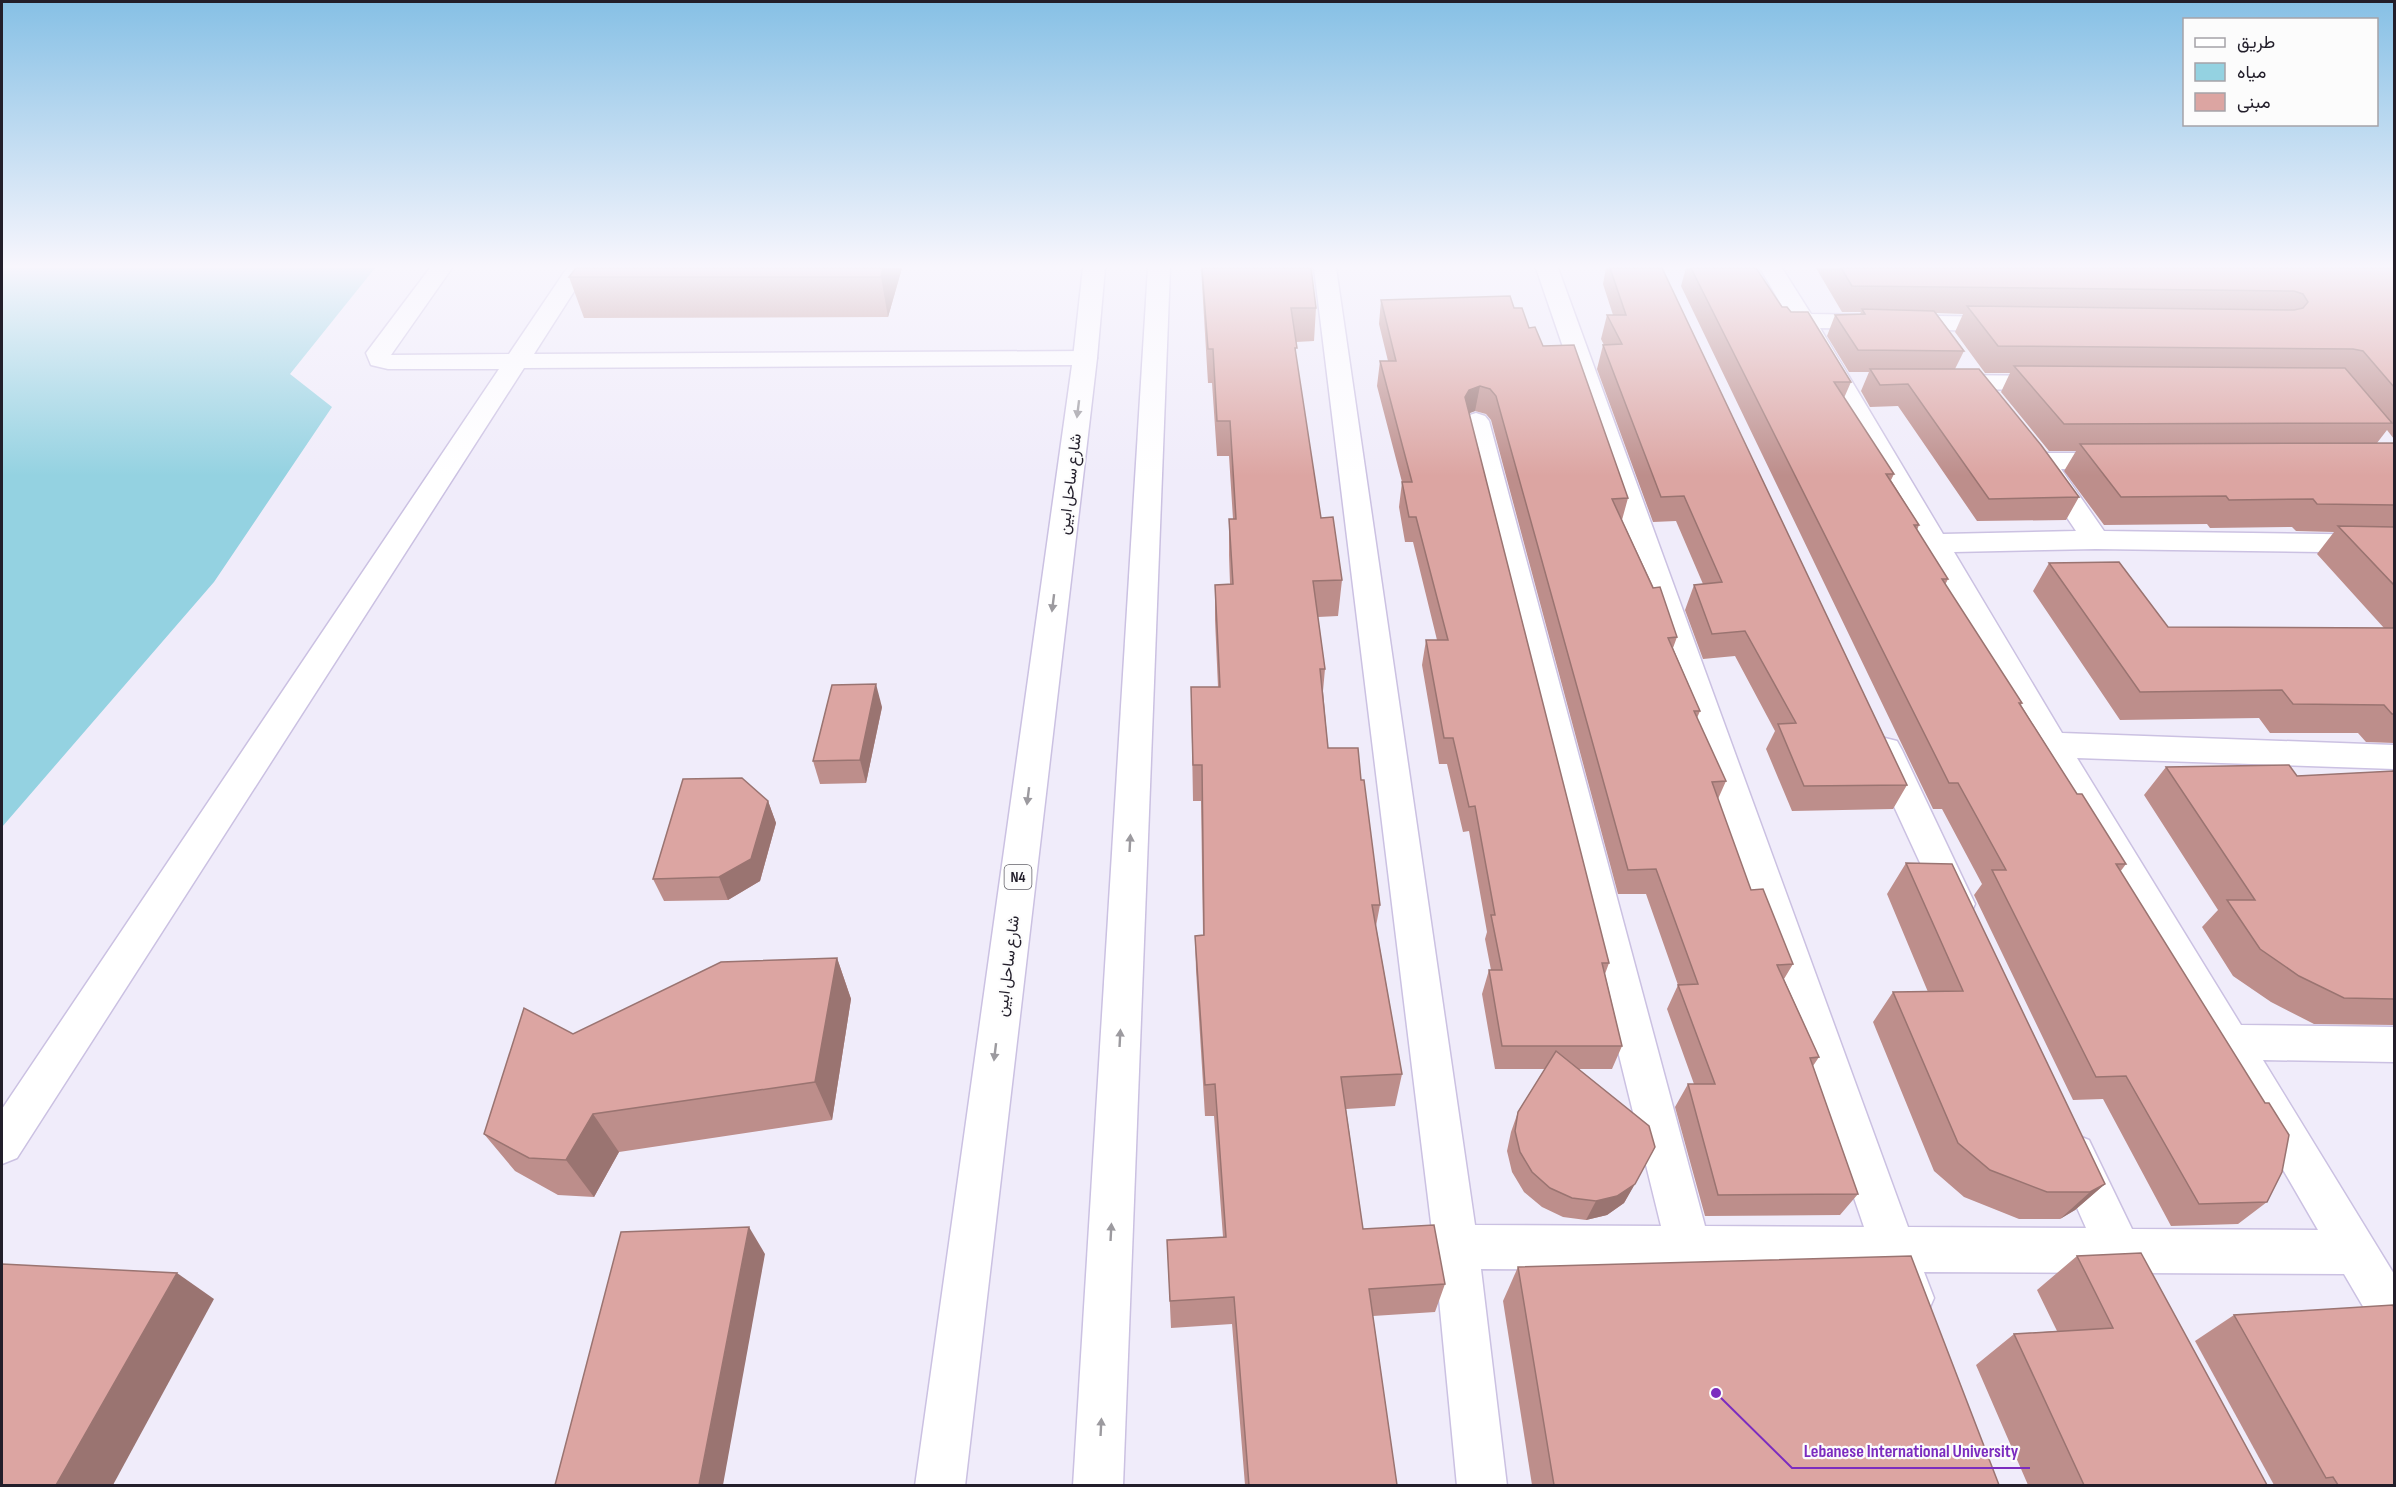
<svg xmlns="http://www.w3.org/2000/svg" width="2396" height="1487" font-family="'Sofia Sans Condensed',Vazirmatn,sans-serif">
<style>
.water{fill:#94d2e1}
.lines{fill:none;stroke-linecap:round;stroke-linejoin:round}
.minor-casing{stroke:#cbc1e2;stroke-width:3}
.highway-casing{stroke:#cbc1e2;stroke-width:3}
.minor{fill:#fff;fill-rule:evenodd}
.highway{fill:#fff;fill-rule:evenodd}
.wall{fill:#bd8e8b}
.shaded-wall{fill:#9a7471}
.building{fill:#dca5a2;stroke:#9a7471;stroke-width:1.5}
.oneway{fill:#9c9a9f}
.labels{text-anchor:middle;stroke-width:4.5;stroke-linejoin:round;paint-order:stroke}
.shield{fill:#fcfcfc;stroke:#636169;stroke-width:1.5}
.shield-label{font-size:15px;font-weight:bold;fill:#221e2a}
.street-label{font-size:16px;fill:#221e2a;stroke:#fcfcfc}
.leader{fill:none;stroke:#7b2cbf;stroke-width:2}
.callout-dot{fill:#7b2cbf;stroke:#fcfcfc;stroke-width:2}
.callout-label{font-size:18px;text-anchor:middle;font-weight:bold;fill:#7b2cbf;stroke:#fcfcfc;stroke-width:4.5;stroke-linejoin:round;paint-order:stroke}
</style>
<rect width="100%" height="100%" fill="#f0ecfa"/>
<!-- water -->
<path class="water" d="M 2,268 L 375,268 L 290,374 L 332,407 L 214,582 L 2,827 Z"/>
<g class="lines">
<!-- minor casing -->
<g class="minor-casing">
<g id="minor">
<path d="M 430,268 L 452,268 L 391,355 L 509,354 L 567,268 L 589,268 L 534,354 L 1085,351 L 1094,353 L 1097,358 L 1094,363 L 1085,365 L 524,368 L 17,1158 L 2,1164 L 2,1109 L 499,369 L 388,369 L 371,365 L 366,353 Z"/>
<path d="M 1314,268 L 1336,268 L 1475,1225 L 1661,1226 L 1463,421 L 1467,416 L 1476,413 L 1485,416 L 1489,421 L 1705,1226 L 1864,1227 L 1536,268 L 1558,268 L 1908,1227 L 2086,1228 L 2053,1154 L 2059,1140 L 2074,1134 L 2089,1140 L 2132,1229 L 2318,1230 L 1760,268 L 1782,268 L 1811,314 L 2002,317 L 2010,319 L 2014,324 L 2010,329 L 2002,331 L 1820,328 L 1943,534 L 2076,531 L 2035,470 L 2036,468 L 2032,467 L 2028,461 L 2032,455 L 2041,453 L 2114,453 L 2123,455 L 2127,461 L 2123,467 L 2114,469 L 2061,469 L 2104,531 L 2394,535 L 2394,553 L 2096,549 L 1954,552 L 2062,733 L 2394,745 L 2394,769 L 2077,758 L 2241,1025 L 2394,1027 L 2394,1062 L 2263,1060 L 2394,1274 L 2394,1339 L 2378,1332 L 2344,1274 L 1924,1272 L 1934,1298 L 1927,1314 L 1911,1321 L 1895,1314 L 1879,1271 L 1481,1269 L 1507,1486 L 1457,1486 L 1434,1247 Z"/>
<path d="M 1944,375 L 2051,376 L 2060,378 L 2063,383 L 2060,388 L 2051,390 L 1944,389 L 1935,387 L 1932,382 L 1935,377 Z"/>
<path d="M 1885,738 L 1897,741 L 1902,750 L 1975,904 L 1970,915 L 1957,919 L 1944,915 L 1939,904 L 1868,750 L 1873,741 Z"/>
</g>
</g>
<!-- highway casing -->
<g class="highway-casing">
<g id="highway">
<path d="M 1083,268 L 1105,268 L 1097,358 L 965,1486 L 915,1486 L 1073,358 Z"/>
<path d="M 1148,268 L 1170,268 L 1123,1486 L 1073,1486 Z"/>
</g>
</g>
<!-- minor -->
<use href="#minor" class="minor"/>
<!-- highway -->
<use href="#highway" class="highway"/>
</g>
<!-- wall -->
<g class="wall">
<path d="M 576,268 L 902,268 L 888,317 L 584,318 L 569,277 Z"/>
<path d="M 1201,268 L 1311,268 L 1316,308 L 1314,341 L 1296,342 L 1296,357 L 1321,518 L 1342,580 L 1338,616 L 1318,617 L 1325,669 L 1323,691 L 1328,748 L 1361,780 L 1380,905 L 1376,926 L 1402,1074 L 1395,1106 L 1346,1109 L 1363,1229 L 1445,1284 L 1435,1312 L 1373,1316 L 1397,1485 L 1245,1485 L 1232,1324 L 1171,1328 L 1167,1240 L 1223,1237 L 1214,1116 L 1205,1116 L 1196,970 L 1195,936 L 1203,935 L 1201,801 L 1193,801 L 1191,687 L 1218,687 L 1215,620 L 1215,585 L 1230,584 L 1229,555 L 1229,519 L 1233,519 L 1229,456 L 1217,456 L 1212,383 L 1208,383 Z"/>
<path d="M 1606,268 L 1662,268 L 1907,785 L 1893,809 L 1792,811 L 1766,749 L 1775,731 L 1735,656 L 1703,659 L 1685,610 L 1694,585 L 1703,584 L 1676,521 L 1653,522 L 1597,369 L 1603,345 L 1604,345 L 1601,339 L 1607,315 L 1613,315 L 1603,284 Z"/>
<path d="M 1686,268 L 1756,268 L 1782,307 L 1791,312 L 1851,382 L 1844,398 L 1894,474 L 1891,480 L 1919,525 L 1917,530 L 1948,579 L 1945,585 L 2022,703 L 2021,705 L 2077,794 L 2126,864 L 2120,872 L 2267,1202 L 2238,1224 L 2171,1226 L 2103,1099 L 2073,1100 L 1974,895 L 1982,884 L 1942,809 L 1933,809 L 1681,286 Z"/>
<path d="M 1816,268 L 2394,268 L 2394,439 L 2387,430 L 2377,443 L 2394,443 L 2394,743 L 2366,742 L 2358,733 L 2270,733 L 2259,718 L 2120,720 L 2033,591 L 2049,563 L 2168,627 L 2384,628 L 2317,554 L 2334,532 L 2296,531 L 2292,527 L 2210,528 L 2207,524 L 2104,525 L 2064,471 L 2076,451 L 2049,451 L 2001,392 L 2010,373 L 1985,373 L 1955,332 L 1963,314 L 1936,313 L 1964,351 L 1955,369 L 2079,497 L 2066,520 L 1977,521 L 1898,406 L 1870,407 L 1861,391 L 1869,372 L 1849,372 L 1827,336 L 1835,315 L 1860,314 L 1861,312 L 1842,312 Z"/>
<path d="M 1381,300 L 1514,308 L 1543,346 L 1628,498 L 1622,520 L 1677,637 L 1673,648 L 1700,711 L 1697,718 L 1726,781 L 1718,799 L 1751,890 L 1793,964 L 1784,979 L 1819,1057 L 1813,1066 L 1858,1194 L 1840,1215 L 1705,1216 L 1675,1107 L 1688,1084 L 1694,1084 L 1667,1009 L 1678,985 L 1646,894 L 1618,894 L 1491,420 L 1486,414 L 1475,411 L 1469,413 L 1609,963 L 1605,974 L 1622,1046 L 1612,1069 L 1579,1069 L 1655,1147 L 1624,1203 L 1607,1215 L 1586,1220 L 1563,1217 L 1542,1207 L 1524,1192 L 1512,1172 L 1507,1151 L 1511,1132 L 1518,1112 L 1545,1069 L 1495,1069 L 1482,994 L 1489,970 L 1491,970 L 1485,939 L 1487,932 L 1469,831 L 1463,832 L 1447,764 L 1439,764 L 1422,665 L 1426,640 L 1437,640 L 1413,542 L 1405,542 L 1399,507 L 1402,482 L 1377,386 L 1380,361 L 1388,361 L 1379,324 Z"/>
<path d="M 882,707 L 866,783 L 820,784 L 813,761 Z"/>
<path d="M 2166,767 L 2297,776 L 2392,771 L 2394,769 L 2394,1025 L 2314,1024 L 2271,1002 L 2233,976 L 2202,927 L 2218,910 L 2144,795 Z"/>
<path d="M 768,801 L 776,823 L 760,881 L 728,900 L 664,901 L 653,879 Z"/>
<path d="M 1906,863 L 2105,1184 L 2075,1210 L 2060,1219 L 2019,1219 L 1964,1197 L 1934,1171 L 1873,1022 L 1893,992 L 1928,992 L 1887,894 Z"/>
<path d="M 837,958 L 851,999 L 832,1120 L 619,1152 L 594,1197 L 558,1195 L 515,1171 L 484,1134 L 573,1034 Z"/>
<path d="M 2077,1256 L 2267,1485 L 2028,1485 L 1976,1365 L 2014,1334 L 2057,1331 L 2037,1290 Z"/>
<path d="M 1518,1267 L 1999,1485 L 1532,1485 L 1503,1301 Z"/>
<path d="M 2234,1315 L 2394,1485 L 2274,1485 L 2195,1341 Z"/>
</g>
<!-- shaded-wall -->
<g class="shaded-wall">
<path d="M 883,268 L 902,268 L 888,317 L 881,277 Z"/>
<path d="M 1480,386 L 1475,411 L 1465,415 L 1465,397 L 1469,390 Z"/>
<path d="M 876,684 L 882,707 L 866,783 L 860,760 Z"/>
<path d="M 768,801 L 776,823 L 760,881 L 728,900 L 719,877 Z"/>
<path d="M 837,958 L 851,999 L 832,1120 L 815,1082 Z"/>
<path d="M 593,1114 L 619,1152 L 594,1197 L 566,1160 Z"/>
<path d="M 1635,1184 L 1624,1203 L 1607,1215 L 1586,1220 L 1596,1201 Z"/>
<path d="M 2105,1184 L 2075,1210 L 2060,1219 L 2090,1192 Z"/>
<path d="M 749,1227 L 765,1254 L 723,1485 L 699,1485 Z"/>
<path d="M 177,1273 L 214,1299 L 113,1485 L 56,1485 Z"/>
</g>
<!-- building -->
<g class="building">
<path d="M 576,268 L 883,268 L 881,277 L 569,277 Z"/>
<path d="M 1202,268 L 1311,268 L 1316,308 L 1291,308 L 1297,348 L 1295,348 L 1321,518 L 1333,517 L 1342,580 L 1313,581 L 1325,669 L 1320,669 L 1328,748 L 1358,748 L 1361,780 L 1364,780 L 1380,905 L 1372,905 L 1402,1074 L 1341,1077 L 1363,1229 L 1434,1225 L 1445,1284 L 1369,1289 L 1397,1485 L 1249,1485 L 1234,1297 L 1170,1301 L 1167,1240 L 1226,1237 L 1215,1084 L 1205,1085 L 1195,936 L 1204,935 L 1202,765 L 1193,765 L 1191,687 L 1220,687 L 1215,585 L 1233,584 L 1229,519 L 1236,519 L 1230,421 L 1217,421 L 1213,349 L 1208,349 Z"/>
<path d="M 1610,268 L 1662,268 L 1907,785 L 1804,786 L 1778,724 L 1796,723 L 1745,631 L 1712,634 L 1694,585 L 1722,582 L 1684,496 L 1661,497 L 1603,345 L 1622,344 L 1607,315 L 1626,315 Z"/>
<path d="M 1691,268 L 1756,268 L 1782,307 L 1787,307 L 1791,312 L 1808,312 L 1851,382 L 1834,382 L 1894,474 L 1886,474 L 1919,525 L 1914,525 L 1948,579 L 1942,579 L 2022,703 L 2019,703 L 2077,794 L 2082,794 L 2126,864 L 2116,864 L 2265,1103 L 2269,1103 L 2289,1135 L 2282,1172 L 2267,1202 L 2199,1204 L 2126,1076 L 2096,1077 L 1992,870 L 2006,870 L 1958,783 L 1949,783 Z"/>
<path d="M 1841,268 L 2394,268 L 2394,387 L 2363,351 L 2353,349 L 1998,346 L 1967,306 L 2294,310 L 2303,308 L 2308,302 L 2303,294 L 2294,291 L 1852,286 Z"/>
<path d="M 1510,296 L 1514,308 L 1522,308 L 1529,328 L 1535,327 L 1543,346 L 1574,345 L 1628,498 L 1612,499 L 1653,588 L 1660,587 L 1677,637 L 1668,638 L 1700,711 L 1694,711 L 1726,781 L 1712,782 L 1751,890 L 1763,889 L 1793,964 L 1777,965 L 1819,1057 L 1810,1058 L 1858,1194 L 1718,1195 L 1688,1084 L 1715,1084 L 1678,985 L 1698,984 L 1656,869 L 1628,870 L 1496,396 L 1490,389 L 1480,386 L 1469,390 L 1465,397 L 1609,963 L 1602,963 L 1622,1046 L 1502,1046 L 1489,970 L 1502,970 L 1491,915 L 1495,915 L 1475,806 L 1469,807 L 1453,738 L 1444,738 L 1426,640 L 1448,640 L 1416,517 L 1409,517 L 1402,482 L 1412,482 L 1380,361 L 1396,361 L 1381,300 Z"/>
<path d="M 1862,309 L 1934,311 L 1964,351 L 1858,350 L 1835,315 L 1865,314 Z"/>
<path d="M 2014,366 L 2345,368 L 2392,423 L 2064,424 Z"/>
<path d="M 1870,369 L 1979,369 L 2041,445 L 2079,497 L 1989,499 L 1908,384 L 1880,385 Z"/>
<path d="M 2394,443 L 2394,505 L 2317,504 L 2313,499 L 2229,500 L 2226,496 L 2121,497 L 2080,444 Z"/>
<path d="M 2338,526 L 2394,527 L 2394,585 Z"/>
<path d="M 2119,562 L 2168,627 L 2394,628 L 2394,714 L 2392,714 L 2384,705 L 2293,704 L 2282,690 L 2140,692 L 2049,563 Z"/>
<path d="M 876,684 L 860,760 L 813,761 L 832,685 Z"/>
<path d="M 2289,765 L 2297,776 L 2394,771 L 2394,999 L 2344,998 L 2299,976 L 2260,949 L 2227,900 L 2255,900 L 2166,767 Z"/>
<path d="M 742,778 L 768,801 L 751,859 L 719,877 L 653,879 L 683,779 Z"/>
<path d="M 1906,863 L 1952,864 L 2105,1184 L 2090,1192 L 2047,1192 L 1990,1170 L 1958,1143 L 1893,992 L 1963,991 Z"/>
<path d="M 837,958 L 815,1082 L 593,1114 L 566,1160 L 529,1158 L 484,1134 L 524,1008 L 573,1034 L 721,962 Z"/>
<path d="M 1556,1051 L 1649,1126 L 1655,1147 L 1635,1184 L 1617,1196 L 1596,1201 L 1572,1198 L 1550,1188 L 1532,1172 L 1520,1152 L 1515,1131 L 1518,1112 Z"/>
<path d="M 749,1227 L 699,1485 L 555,1485 L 621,1232 Z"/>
<path d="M 2141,1253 L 2267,1485 L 2084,1485 L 2014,1334 L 2113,1328 L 2077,1256 Z"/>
<path d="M 1911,1256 L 1999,1485 L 1554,1485 L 1518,1267 Z"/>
<path d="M 2,1264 L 177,1273 L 56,1485 L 2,1485 Z"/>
<path d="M 2393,1305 L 2394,1308 L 2394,1485 L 2338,1485 L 2333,1477 L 2326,1478 L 2234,1315 Z"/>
</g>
<!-- one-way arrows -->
<defs><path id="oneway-solid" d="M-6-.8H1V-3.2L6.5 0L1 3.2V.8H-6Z" transform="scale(1.5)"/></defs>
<g class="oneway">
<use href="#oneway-solid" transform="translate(1078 409) rotate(97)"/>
<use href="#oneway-solid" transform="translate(1053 603) rotate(97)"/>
<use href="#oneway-solid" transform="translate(1028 796) rotate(97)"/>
<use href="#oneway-solid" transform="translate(1130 843) rotate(-87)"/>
<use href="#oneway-solid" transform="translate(1120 1038) rotate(-87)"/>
<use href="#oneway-solid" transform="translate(995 1052) rotate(97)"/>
<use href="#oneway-solid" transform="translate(1111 1232) rotate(-87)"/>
<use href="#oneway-solid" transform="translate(1101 1427) rotate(-87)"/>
</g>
<!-- sky -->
<linearGradient id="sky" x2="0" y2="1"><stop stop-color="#86c0e5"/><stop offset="0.56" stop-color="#f8f6fd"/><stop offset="1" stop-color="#f8f6fd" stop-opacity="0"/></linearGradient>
<rect width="2396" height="476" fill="url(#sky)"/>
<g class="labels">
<!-- shield labels -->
<rect class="shield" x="1004.5" y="865" width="27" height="24" rx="4.5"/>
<g class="shield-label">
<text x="1018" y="882">N4</text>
</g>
<!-- street labels -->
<g class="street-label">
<text transform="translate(1069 484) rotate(-83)" y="6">شارع ساحل ابين</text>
<text transform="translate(1007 966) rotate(-83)" y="6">شارع ساحل ابين</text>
</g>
</g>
<!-- callouts -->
<path class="leader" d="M1716 1393L1792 1468H2030"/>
<circle class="callout-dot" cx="1716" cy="1393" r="6"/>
<g class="callout-label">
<text x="1911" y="1457">Lebanese International University</text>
</g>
<!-- border -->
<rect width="2396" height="1487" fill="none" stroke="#221e2a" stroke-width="6"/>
<!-- legend -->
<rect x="2183" y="18" width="195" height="108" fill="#fcfcfc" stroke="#a5a3a8" stroke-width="1.5"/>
<rect x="2195" y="38" width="30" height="9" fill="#ffffff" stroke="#a5a3a8" stroke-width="1.5"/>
<text x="2237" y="48" font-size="18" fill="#221e2a">طريق</text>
<rect x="2195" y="63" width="30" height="18" fill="#94d2e1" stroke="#a5a3a8" stroke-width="1.5"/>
<text x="2237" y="78" font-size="18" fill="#221e2a">مياه</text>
<rect x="2195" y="93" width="30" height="18" fill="#dca5a2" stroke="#a5a3a8" stroke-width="1.5"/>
<text x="2237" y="108" font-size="18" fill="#221e2a">مبنى</text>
</svg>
